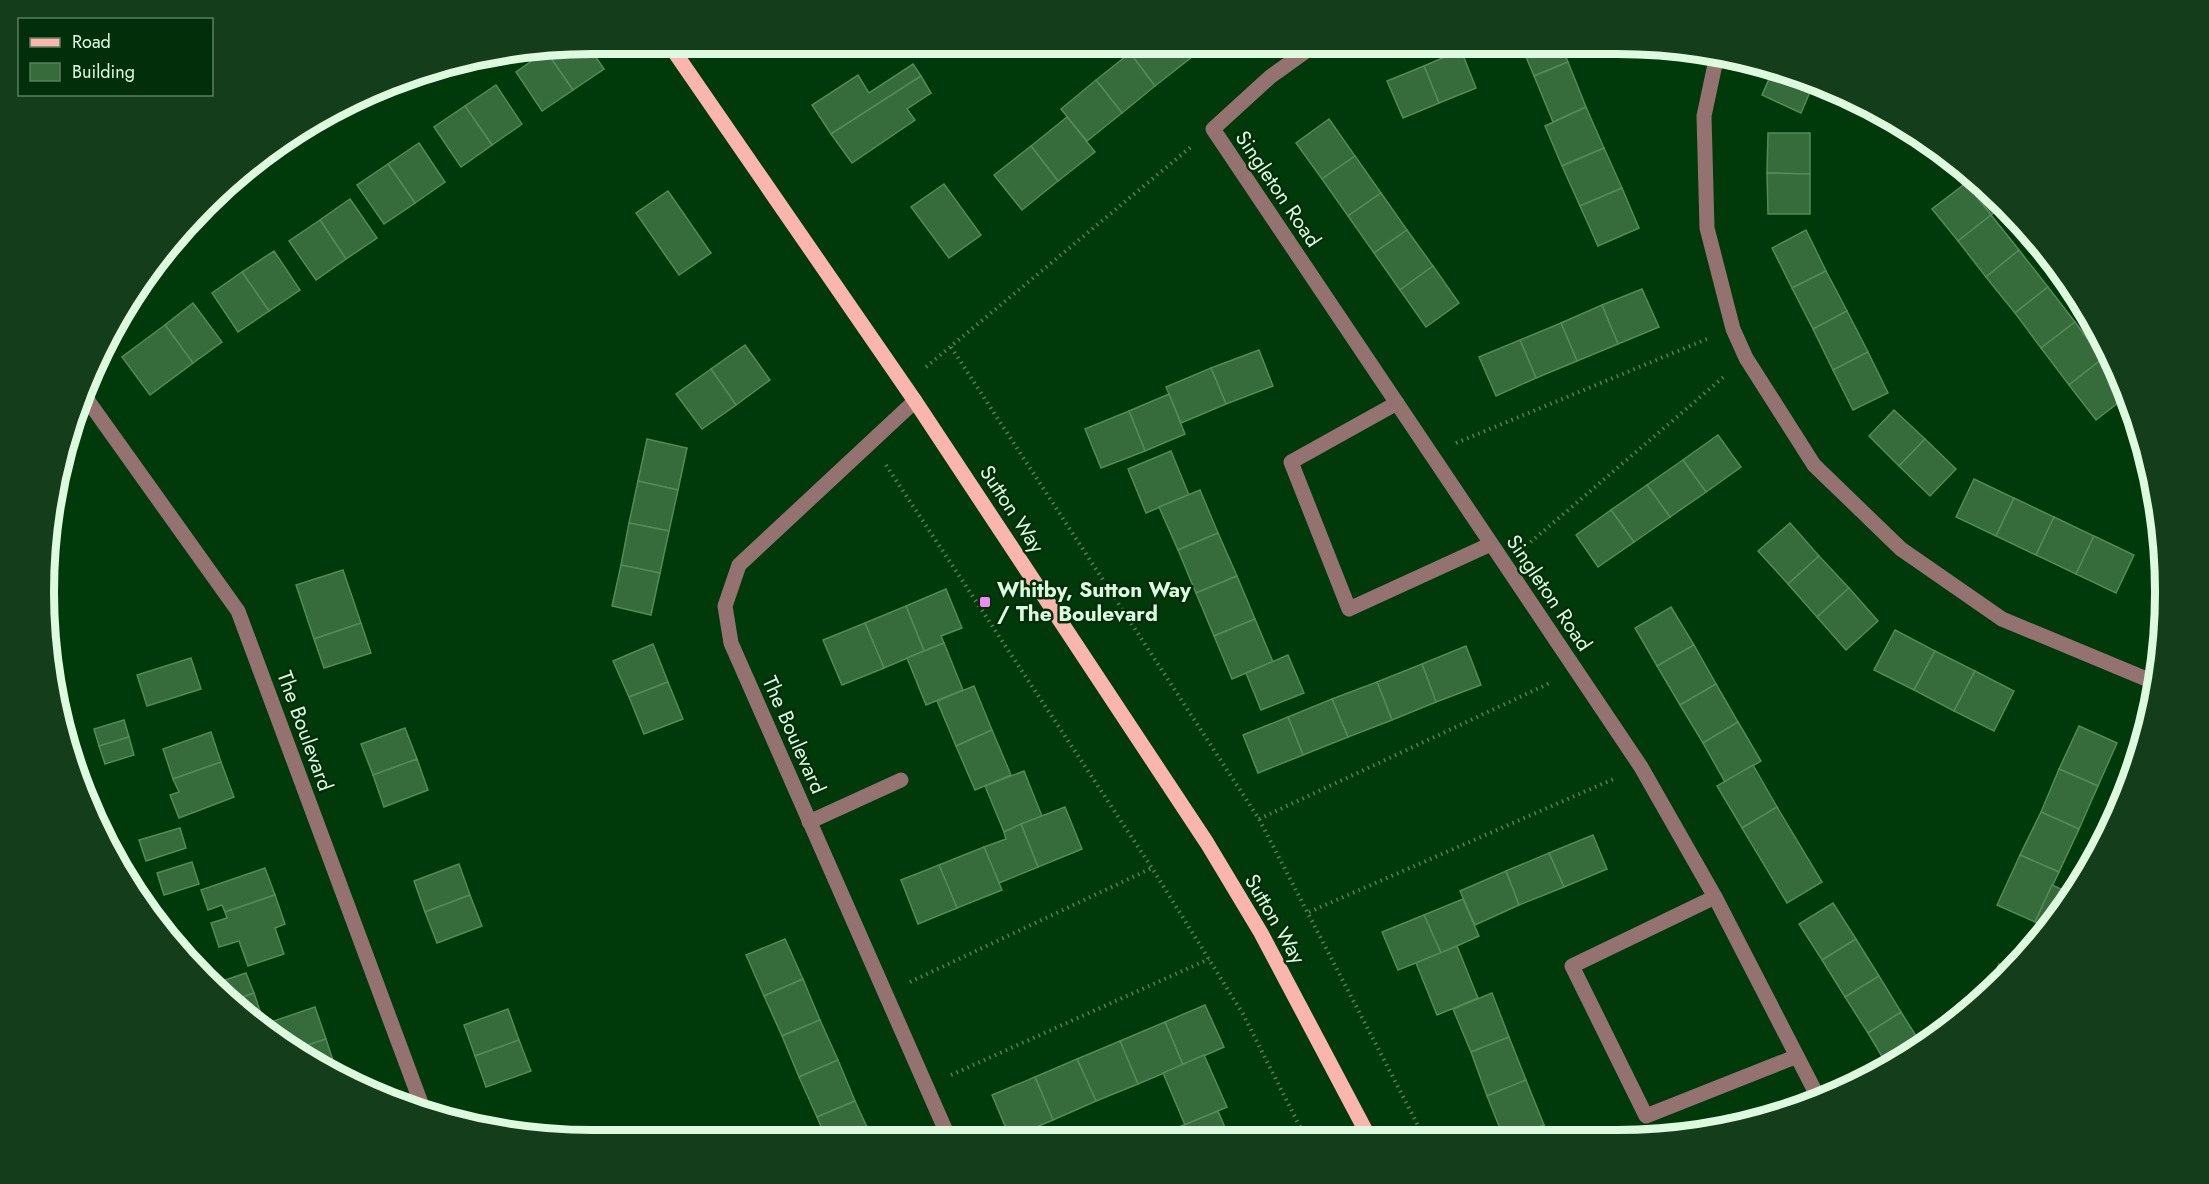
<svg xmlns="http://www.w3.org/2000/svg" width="2209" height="1184" font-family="Jost,sans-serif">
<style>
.building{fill:#366c3b;stroke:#548a58;stroke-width:1.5}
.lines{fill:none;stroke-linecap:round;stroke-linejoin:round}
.path{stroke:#528159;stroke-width:4;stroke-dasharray:1.5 4.5;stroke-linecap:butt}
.minor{stroke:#94726f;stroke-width:15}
.major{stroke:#fab5ae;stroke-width:15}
.poi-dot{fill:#f08bf5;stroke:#032e0a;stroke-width:2}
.labels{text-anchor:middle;stroke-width:5;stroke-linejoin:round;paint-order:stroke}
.street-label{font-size:21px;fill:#ddfade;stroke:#032e0a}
.poi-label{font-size:21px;font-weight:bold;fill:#ddfade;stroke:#032e0a;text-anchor:start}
.rim{fill:none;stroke:#ddfade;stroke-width:8}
</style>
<rect width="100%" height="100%" fill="#003a0a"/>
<!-- building -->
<g class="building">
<path d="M 587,44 L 604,69 L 573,90 L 546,51 Z"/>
<path d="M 1141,44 L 1184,44 L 1193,56 L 1155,86 L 1130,53 Z"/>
<path d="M 1184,44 L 1209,44 L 1193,56 Z"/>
<path d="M 1521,45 L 1561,45 L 1568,62 L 1534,76 Z"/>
<path d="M 1461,50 L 1476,88 L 1439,103 L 1424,66 Z"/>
<path d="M 546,51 L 573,90 L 542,111 L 516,72 Z"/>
<path d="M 1130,53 L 1155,86 L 1122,113 L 1096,80 Z"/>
<path d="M 1568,62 L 1586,107 L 1553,122 L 1534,76 Z"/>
<path d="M 913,64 L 921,76 L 831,134 L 812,105 L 858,75 L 869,93 Z"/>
<path d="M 1424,66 L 1439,103 L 1403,118 L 1387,81 Z"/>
<path d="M 1774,68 L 1813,85 L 1801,113 L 1762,95 Z"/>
<path d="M 921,76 L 931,93 L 907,109 L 915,120 L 852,163 L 831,134 Z"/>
<path d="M 1096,80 L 1122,113 L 1087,141 L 1061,109 Z"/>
<path d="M 496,85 L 522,124 L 492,145 L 465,106 Z"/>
<path d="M 465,106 L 492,145 L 461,167 L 434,127 Z"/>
<path d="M 1586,107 L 1604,148 L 1562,166 L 1545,126 Z"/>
<path d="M 1067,117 L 1095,152 L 1058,181 L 1031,146 Z"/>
<path d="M 1329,119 L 1355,156 L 1322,179 L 1296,143 Z"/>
<path d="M 1768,133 L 1810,133 L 1810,174 L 1767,173 Z"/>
<path d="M 419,143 L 445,182 L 415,203 L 388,164 Z"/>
<path d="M 1031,146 L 1058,181 L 1022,210 L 994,175 Z"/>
<path d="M 1604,148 L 1622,188 L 1580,206 L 1562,166 Z"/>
<path d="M 1355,156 L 1381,193 L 1348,216 L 1322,179 Z"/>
<path d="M 388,164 L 415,203 L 384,224 L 357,185 Z"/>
<path d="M 1767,173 L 1810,174 L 1810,214 L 1768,214 Z"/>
<path d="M 1974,176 L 2003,206 L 1991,215 L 1966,183 Z"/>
<path d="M 1966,183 L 1991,215 L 1958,241 L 1932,209 Z"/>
<path d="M 944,184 L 981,235 L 949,258 L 911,207 Z"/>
<path d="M 1622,188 L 1639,228 L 1598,246 L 1580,206 Z"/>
<path d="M 668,191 L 711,253 L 679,275 L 636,213 Z"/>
<path d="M 1381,193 L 1407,230 L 1374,253 L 1348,216 Z"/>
<path d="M 350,199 L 377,238 L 346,259 L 320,220 Z"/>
<path d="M 1991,215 L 2019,250 L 1986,277 L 1958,241 Z"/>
<path d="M 320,220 L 346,259 L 316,280 L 289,241 Z"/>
<path d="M 1407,230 L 1433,266 L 1400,290 L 1374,253 Z"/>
<path d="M 1806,230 L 1826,271 L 1792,288 L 1772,248 Z"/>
<path d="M 2019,250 L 2048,287 L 2015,313 L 1986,277 Z"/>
<path d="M 274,251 L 300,290 L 269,311 L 242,272 Z"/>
<path d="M 1433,266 L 1459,303 L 1426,327 L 1400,290 Z"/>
<path d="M 1826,271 L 1847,311 L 1813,329 L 1792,288 Z"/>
<path d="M 242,272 L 269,311 L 238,332 L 212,293 Z"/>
<path d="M 2048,287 L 2075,322 L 2041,348 L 2015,313 Z"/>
<path d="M 1642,289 L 1659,327 L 1618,344 L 1602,305 Z"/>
<path d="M 193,303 L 222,342 L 193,363 L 165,325 Z"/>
<path d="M 1602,305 L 1618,344 L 1577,361 L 1561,323 Z"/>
<path d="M 1847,311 L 1868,352 L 1833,370 L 1813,329 Z"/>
<path d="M 2075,322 L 2102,359 L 2069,385 L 2041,348 Z"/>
<path d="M 1561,323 L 1577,361 L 1536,378 L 1520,340 Z"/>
<path d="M 165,325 L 193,363 L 150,395 L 122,357 Z"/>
<path d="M 1520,340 L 1536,378 L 1496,396 L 1479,357 Z"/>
<path d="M 745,345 L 770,380 L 736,405 L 711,369 Z"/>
<path d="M 1259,350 L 1273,386 L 1226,404 L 1211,368 Z"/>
<path d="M 1868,352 L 1888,393 L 1853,410 L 1833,370 Z"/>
<path d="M 2110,353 L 2123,386 L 2102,359 Z"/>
<path d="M 2102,359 L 2123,386 L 2127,396 L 2096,420 L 2069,385 Z"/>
<path d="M 1211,368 L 1226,404 L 1181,423 L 1166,387 Z"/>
<path d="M 711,369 L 736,405 L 702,429 L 676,394 Z"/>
<path d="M 1169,394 L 1185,434 L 1145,451 L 1129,411 Z"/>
<path d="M 1894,410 L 1925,439 L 1899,466 L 1869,436 Z"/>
<path d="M 1129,411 L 1145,451 L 1101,468 L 1085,429 Z"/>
<path d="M 1718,435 L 1741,467 L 1706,492 L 1683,460 Z"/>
<path d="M 647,439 L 687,448 L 678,490 L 638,481 Z"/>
<path d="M 1925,439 L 1956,469 L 1930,496 L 1899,466 Z"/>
<path d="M 1171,451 L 1189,495 L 1146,513 L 1128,469 Z"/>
<path d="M 1683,460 L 1706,492 L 1670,517 L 1647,485 Z"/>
<path d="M 1974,479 L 2014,498 L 1996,536 L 1956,517 Z"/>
<path d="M 638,481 L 678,490 L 669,531 L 629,523 Z"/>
<path d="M 1647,485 L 1670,517 L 1634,542 L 1611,510 Z"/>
<path d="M 1200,490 L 1218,533 L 1178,550 L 1159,507 Z"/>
<path d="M 2014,498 L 2054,517 L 2036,555 L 1996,536 Z"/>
<path d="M 1611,510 L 1634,542 L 1598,567 L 1576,535 Z"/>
<path d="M 2054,517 L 2094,536 L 2076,574 L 2036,555 Z"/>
<path d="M 629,523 L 669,531 L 660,573 L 621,565 Z"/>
<path d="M 1790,523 L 1819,556 L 1788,584 L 1758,551 Z"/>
<path d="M 1218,533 L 1237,576 L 1196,593 L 1178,550 Z"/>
<path d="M 2094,536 L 2134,555 L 2116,593 L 2076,574 Z"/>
<path d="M 1819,556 L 1849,588 L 1817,617 L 1788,584 Z"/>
<path d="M 621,565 L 660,573 L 651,615 L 612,606 Z"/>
<path d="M 343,570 L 361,623 L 314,639 L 296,585 Z"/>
<path d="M 1237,576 L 1255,619 L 1214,636 L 1196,593 Z"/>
<path d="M 1849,588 L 1878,621 L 1846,650 L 1817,617 Z"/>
<path d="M 946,589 L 962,628 L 941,636 L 944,643 L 924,651 L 906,606 Z"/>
<path d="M 2163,598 L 2162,618 L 2155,614 Z"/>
<path d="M 906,606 L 924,651 L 884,668 L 865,623 Z"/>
<path d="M 1671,607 L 1694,645 L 1657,666 L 1635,628 Z"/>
<path d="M 1255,619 L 1273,662 L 1232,679 L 1214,636 Z"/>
<path d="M 361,623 L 371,653 L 324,668 L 314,639 Z"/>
<path d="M 865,623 L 884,668 L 842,685 L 823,640 Z"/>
<path d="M 1895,630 L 1935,651 L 1914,690 L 1874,670 Z"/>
<path d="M 944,643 L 963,690 L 926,705 L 907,658 Z"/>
<path d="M 653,644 L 668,682 L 629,697 L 613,661 Z"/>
<path d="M 1694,645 L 1716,684 L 1680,705 L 1657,666 Z"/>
<path d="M 1466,646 L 1481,685 L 1436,702 L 1422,664 Z"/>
<path d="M 1935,651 L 1975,671 L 1954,711 L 1914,690 Z"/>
<path d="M 1288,655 L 1304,693 L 1261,710 L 1246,673 Z"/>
<path d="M 191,658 L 201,689 L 147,706 L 137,675 Z"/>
<path d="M 1422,664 L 1436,702 L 1392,720 L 1377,682 Z"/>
<path d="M 1975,671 L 2014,691 L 1994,731 L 1954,711 Z"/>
<path d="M 668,682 L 683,719 L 644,734 L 629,697 Z"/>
<path d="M 1377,682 L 1392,720 L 1348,737 L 1332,699 Z"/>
<path d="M 1716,684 L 1738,722 L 1703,743 L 1680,705 Z"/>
<path d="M 974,686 L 992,730 L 956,746 L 937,701 Z"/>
<path d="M 1332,699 L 1348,737 L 1303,755 L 1288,717 Z"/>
<path d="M 1288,717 L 1303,755 L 1258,773 L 1243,735 Z"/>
<path d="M 124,720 L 129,737 L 99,746 L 94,729 Z"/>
<path d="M 1738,722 L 1761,761 L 1725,782 L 1703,743 Z"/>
<path d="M 2079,726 L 2117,743 L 2098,786 L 2059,769 Z"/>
<path d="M 405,728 L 417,759 L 373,775 L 361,744 Z"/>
<path d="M 992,730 L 1011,775 L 975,790 L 956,746 Z"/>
<path d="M 211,732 L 221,762 L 173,779 L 163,749 Z"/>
<path d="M 129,737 L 134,755 L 105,764 L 99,746 Z"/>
<path d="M 417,759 L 428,790 L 384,807 L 373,775 Z"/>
<path d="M 221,762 L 234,797 L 179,818 L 170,795 L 179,792 L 173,779 Z"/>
<path d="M 1753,765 L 1777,807 L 1742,828 L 1717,786 Z"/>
<path d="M 2059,769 L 2098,786 L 2079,829 L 2041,812 Z"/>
<path d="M 1024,771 L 1042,816 L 1004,832 L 985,786 Z"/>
<path d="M 1065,807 L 1082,849 L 1038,867 L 1021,824 Z"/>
<path d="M 1777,807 L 1822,882 L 1787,903 L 1742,828 Z"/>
<path d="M 2041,812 L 2079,829 L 2059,872 L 2020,855 Z"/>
<path d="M 1021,824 L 1038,867 L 999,883 L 984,847 L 1006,839 L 1004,832 Z"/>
<path d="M 180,828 L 186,848 L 146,861 L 139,840 Z"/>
<path d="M 1593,835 L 1607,869 L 1564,887 L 1549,853 Z"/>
<path d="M 984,847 L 1002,890 L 957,908 L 939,865 Z"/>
<path d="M 1549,853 L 1564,887 L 1519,905 L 1506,871 Z"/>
<path d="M 2020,855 L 2059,872 L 2035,922 L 1997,905 Z"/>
<path d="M 192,862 L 199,884 L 164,895 L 157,873 Z"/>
<path d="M 459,864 L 470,895 L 425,912 L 414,881 Z"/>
<path d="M 939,865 L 957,908 L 918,924 L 901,880 Z"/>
<path d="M 265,868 L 275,895 L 225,912 L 222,905 L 208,910 L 201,890 Z"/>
<path d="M 1506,871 L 1519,905 L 1475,925 L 1460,891 Z"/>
<path d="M 2052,885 L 2072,894 L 2047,928 L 2035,922 Z"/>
<path d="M 275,895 L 285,924 L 275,928 L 284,954 L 248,966 L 239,941 L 219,947 L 211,923 L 227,918 L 225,912 Z"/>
<path d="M 470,895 L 482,926 L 437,943 L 425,912 Z"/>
<path d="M 1463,899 L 1479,936 L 1441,953 L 1424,915 Z"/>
<path d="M 1833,903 L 1856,939 L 1822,960 L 1799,924 Z"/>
<path d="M 1424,915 L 1441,953 L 1398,970 L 1382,932 Z"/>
<path d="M 785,939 L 803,979 L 764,996 L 746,955 Z"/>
<path d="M 1856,939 L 1879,976 L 1845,997 L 1822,960 Z"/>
<path d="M 1457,946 L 1478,998 L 1437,1015 L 1416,963 Z"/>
<path d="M 1999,964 L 2011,969 L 1988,990 Z"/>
<path d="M 246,973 L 254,993 L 235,1000 L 216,983 Z"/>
<path d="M 1879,976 L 1901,1012 L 1868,1033 L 1845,997 Z"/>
<path d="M 803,979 L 820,1020 L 782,1036 L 764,996 Z"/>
<path d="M 254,993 L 261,1014 L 255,1016 L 235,1000 Z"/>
<path d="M 1492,993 L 1509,1037 L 1471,1052 L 1453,1009 Z"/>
<path d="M 1205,1005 L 1224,1047 L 1183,1065 L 1165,1022 Z"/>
<path d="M 315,1007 L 326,1039 L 296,1049 L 265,1024 Z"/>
<path d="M 508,1009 L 519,1040 L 475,1056 L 464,1025 Z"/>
<path d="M 1901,1012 L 1923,1047 L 1887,1065 L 1868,1033 Z"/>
<path d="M 820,1020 L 838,1060 L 799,1077 L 782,1036 Z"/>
<path d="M 1165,1022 L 1183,1065 L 1138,1084 L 1120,1041 Z"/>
<path d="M 1509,1037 L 1526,1080 L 1487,1096 L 1471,1052 Z"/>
<path d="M 326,1039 L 337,1073 L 334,1074 L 318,1067 L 296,1049 Z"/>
<path d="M 519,1040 L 531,1071 L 486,1087 L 475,1056 Z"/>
<path d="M 1120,1041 L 1138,1084 L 1096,1101 L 1077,1059 Z"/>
<path d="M 1204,1055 L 1227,1107 L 1185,1125 L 1163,1073 Z"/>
<path d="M 1077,1059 L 1096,1101 L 1053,1120 L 1035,1077 Z"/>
<path d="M 838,1060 L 855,1101 L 817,1117 L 799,1077 Z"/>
<path d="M 1035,1077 L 1053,1120 L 1010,1138 L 992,1095 Z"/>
<path d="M 1526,1080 L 1544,1125 L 1515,1136 L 1503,1136 L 1487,1096 Z"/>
<path d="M 855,1101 L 872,1138 L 826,1139 L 817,1117 Z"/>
<path d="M 1218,1111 L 1229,1137 L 1183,1137 L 1179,1127 Z"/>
<path d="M 1544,1125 L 1548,1136 L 1515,1136 Z"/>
</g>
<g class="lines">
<!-- path -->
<g class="path">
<path d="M 951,347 L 1259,819 L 1424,1137"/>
<path d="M 926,367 L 1192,146"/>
<path d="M 1456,443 L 1707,339"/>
<path d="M 886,465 L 1152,868 L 1243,1014 L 1305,1137"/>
<path d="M 1526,546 L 1726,375"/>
<path d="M 1259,819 L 1552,682"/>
<path d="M 2106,835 L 2142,745"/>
<path d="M 1309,912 L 1616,778"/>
<path d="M 910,982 L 1152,868"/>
<path d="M 951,1075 L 1209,959"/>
</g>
<!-- minor -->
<g class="minor">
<path d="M 1316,44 L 1270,77 L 1213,129 L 1641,767 L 1715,897 L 1819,1099"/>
<path d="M 1717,55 L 1704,116 L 1707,228 L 1733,329 L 1746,358 L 1814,465 L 1901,549 L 2002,619 L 2156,683"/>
<path d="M 86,398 L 238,611 L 424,1111"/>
<path d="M 915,401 L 739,565 L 725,606 L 731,643 L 949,1138"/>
<path d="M 1397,403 L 1291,462 L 1349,609 L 1491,544"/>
<path d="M 809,822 L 901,780"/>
<path d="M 1715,897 L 1572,966 L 1646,1116 L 1795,1057"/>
</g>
<!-- major -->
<path class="major" d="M 669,44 L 915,401 L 1207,843 L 1261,933 L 1369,1137"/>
</g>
<!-- markers -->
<rect class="poi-dot" x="979" y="596" width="12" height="12" rx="3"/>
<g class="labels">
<!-- street labels -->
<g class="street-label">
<text transform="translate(1278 189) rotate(56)" y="7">Singleton Road</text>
<text transform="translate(1012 509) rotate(57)" y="7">Sutton Way</text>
<text transform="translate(1549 593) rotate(56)" y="7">Singleton Road</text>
<text transform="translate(305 731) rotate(70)" y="7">The Boulevard</text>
<text transform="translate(794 735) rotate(66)" y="7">The Boulevard</text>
<text transform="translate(1275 919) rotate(60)" y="7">Sutton Way</text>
</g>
<!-- poi labels -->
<g class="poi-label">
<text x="997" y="597">Whitby, Sutton Way<tspan x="997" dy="24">/ The Boulevard</tspan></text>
</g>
</g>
<!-- crop -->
<path d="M0 0H2209V1184H0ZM592 54H1617A538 538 0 0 1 2155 592V592A538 538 0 0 1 1617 1130H592A538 538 0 0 1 54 592V592A538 538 0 0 1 592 54Z" fill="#143e1b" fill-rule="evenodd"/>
<path class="rim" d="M592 54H1617A538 538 0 0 1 2155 592V592A538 538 0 0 1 1617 1130H592A538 538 0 0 1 54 592V592A538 538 0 0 1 592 54Z"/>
<!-- legend -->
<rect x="18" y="18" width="195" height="78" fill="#032e0a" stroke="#5a805f" stroke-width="1.5"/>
<rect x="30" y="38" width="30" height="9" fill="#fab5ae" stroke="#5a805f" stroke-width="1.5"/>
<text x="72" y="48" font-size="18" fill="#ddfade">Road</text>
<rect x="30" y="63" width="30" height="18" fill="#366c3b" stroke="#5a805f" stroke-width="1.5"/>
<text x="72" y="78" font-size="18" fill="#ddfade">Building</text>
</svg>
